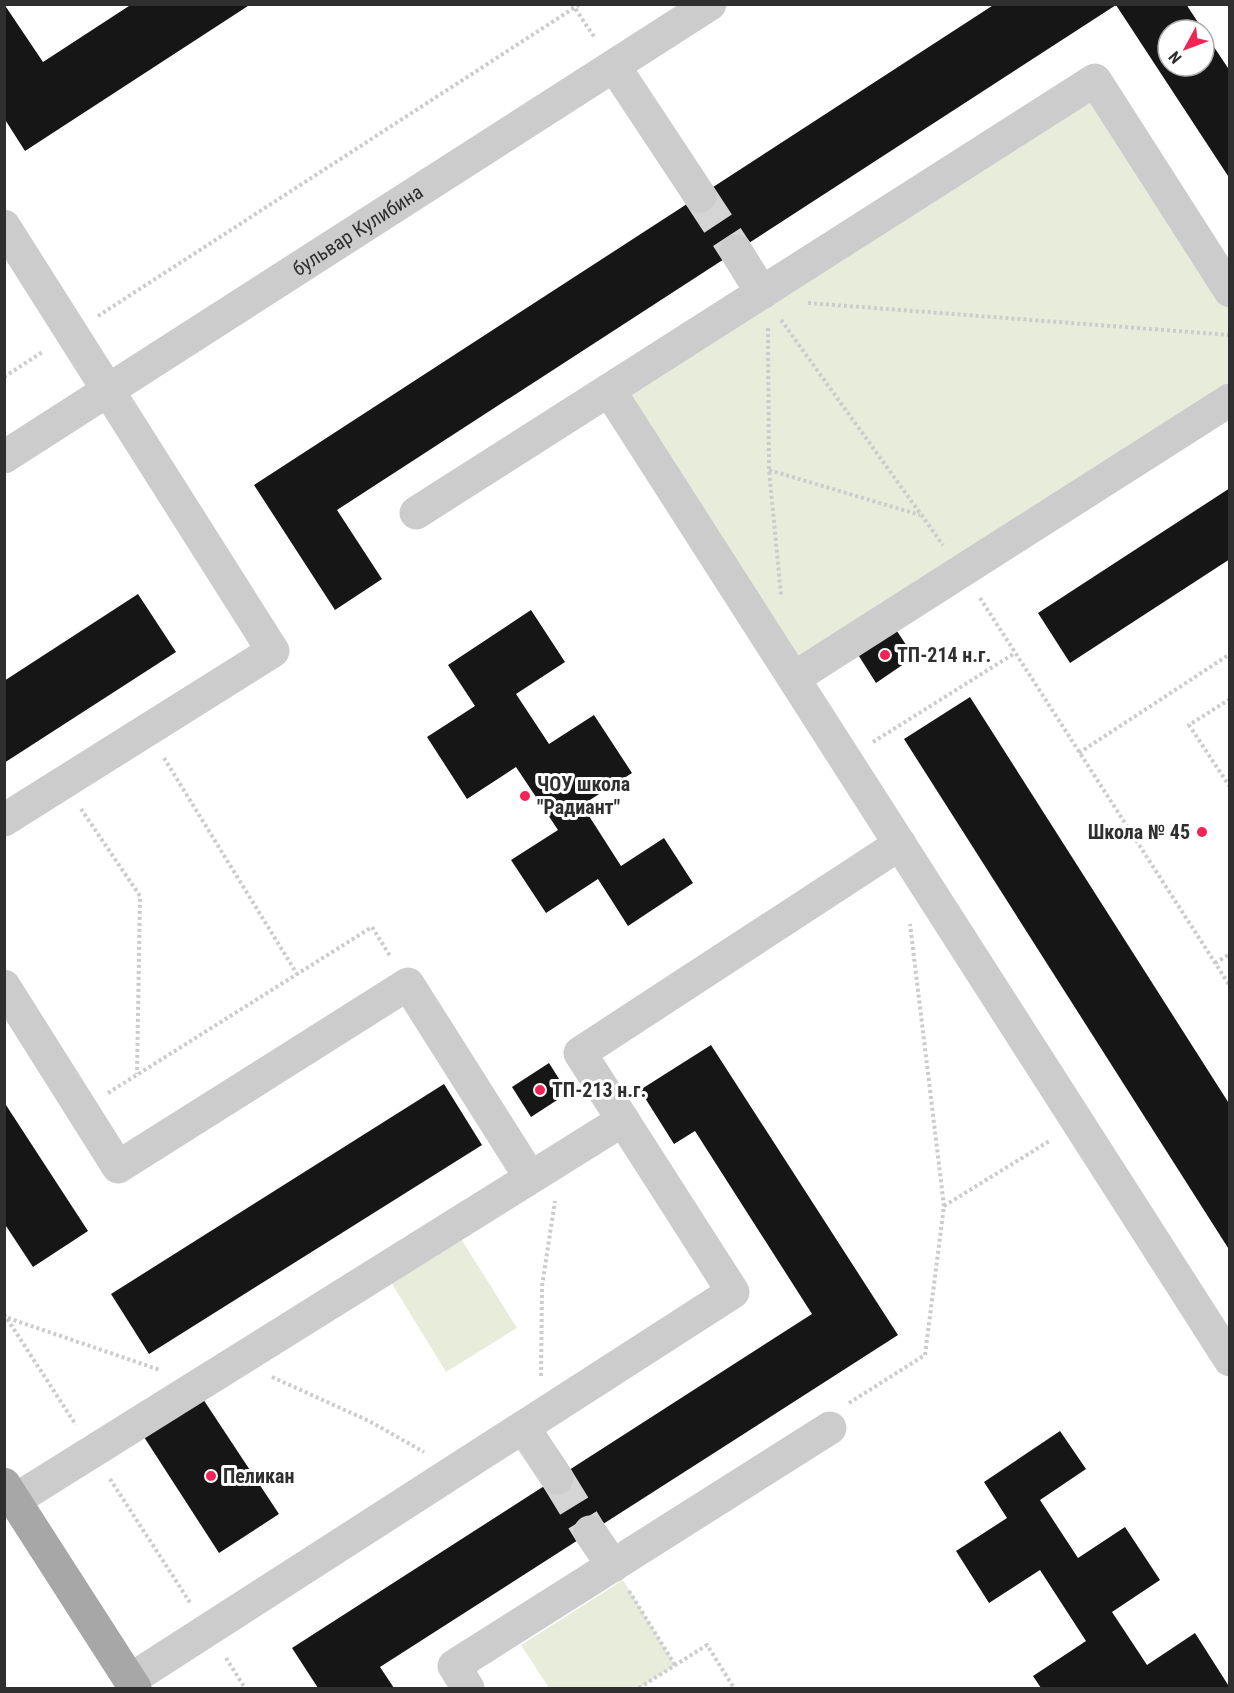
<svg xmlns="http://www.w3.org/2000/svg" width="1234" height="1693" font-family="'Roboto Condensed',sans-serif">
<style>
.green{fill:#e8eddb}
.building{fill:#161616}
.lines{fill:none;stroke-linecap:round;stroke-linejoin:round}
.minor-tunnel{stroke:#d5d5d5;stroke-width:33;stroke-dasharray:33 16;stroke-linecap:butt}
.path{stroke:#ccc;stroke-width:4;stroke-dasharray:3 3;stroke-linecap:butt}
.minor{stroke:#ccc;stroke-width:33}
.major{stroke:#a7a7a7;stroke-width:33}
.poi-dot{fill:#f22456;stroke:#fff;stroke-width:2}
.labels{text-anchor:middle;stroke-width:6;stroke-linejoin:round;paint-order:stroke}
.street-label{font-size:20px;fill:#2f2f2f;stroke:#fff}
.poi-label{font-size:20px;font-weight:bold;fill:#2f2f2f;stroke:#fff;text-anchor:start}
</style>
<rect width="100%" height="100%" fill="#fff"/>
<!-- green -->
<g class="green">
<path d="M 1092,93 L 1229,308 L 1229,393 L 798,669 L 621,394 Z"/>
<path d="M 453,1226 L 517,1328 L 446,1372 L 383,1269 Z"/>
<path d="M 623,1580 L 675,1665 L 639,1688 L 549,1688 L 521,1645 Z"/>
</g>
<!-- building -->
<g class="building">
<path d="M 4,4 L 43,62 L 132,4 L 251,4 L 25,151 L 4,118 Z"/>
<path d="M 995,4 L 1186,4 L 1203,30 L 1168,30 L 1168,66 L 1204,66 L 1204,32 L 1230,71 L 1230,179 L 1116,5 L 337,510 L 382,579 L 335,610 L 254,485 Z"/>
<path d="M 1230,488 L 1230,559 L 1070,663 L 1038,613 Z"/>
<path d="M 138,594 L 176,652 L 4,763 L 4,681 Z"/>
<path d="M 531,610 L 565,662 L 516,694 L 549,744 L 594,715 L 632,773 L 582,805 L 621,866 L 664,838 L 693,883 L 628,926 L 598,879 L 546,913 L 511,860 L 558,830 L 516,767 L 467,799 L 427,737 L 475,706 L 448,665 Z"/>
<path d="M 895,628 L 914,657 L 876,683 L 857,653 Z"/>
<path d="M 970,697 L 1230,1105 L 1230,1251 L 904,739 Z"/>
<path d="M 711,1045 L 898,1335 L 380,1667 L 394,1688 L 318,1688 L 292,1648 L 812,1314 L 695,1131 L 674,1144 L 640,1090 Z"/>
<path d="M 549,1063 L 568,1093 L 531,1117 L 512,1087 Z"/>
<path d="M 444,1084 L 482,1145 L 149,1354 L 111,1294 Z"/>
<path d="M 4,1102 L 88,1231 L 33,1267 L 4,1223 Z"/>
<path d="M 203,1399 L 279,1514 L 219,1553 L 144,1437 Z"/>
<path d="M 1060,1431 L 1086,1469 L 1040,1500 L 1078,1558 L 1125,1527 L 1160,1580 L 1112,1612 L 1147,1665 L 1195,1633 L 1230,1688 L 1041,1688 L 1033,1676 L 1086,1641 L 1040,1570 L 989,1603 L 956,1551 L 1007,1518 L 984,1482 Z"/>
</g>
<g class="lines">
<!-- minor-tunnel -->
<g class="minor-tunnel">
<path d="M 700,196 L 736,251"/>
<path d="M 557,1478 L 590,1532"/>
</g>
<!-- path -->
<g class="path">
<path d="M 572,4 L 595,38"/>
<path d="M 808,303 L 1230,335"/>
<path d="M 98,316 L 580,4"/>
<path d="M 781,320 L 943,545"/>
<path d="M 768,328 L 769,470 L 781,595"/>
<path d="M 4,377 L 44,351"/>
<path d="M 769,470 L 920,515"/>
<path d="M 980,598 L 1230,986"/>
<path d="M 1230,699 L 1189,725 L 1230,787"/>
<path d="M 873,742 L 1015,653"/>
<path d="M 1079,753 L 1230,654"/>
<path d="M 164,758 L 297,974"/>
<path d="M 81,809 L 140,896 L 137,1074"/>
<path d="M 1215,963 L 1230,954"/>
<path d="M 108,1093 L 372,927 L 390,956"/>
<path d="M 944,1206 L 1051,1140"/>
<path d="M 4,1314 L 76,1425"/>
<path d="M 8,1318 L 160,1370"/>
<path d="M 541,1376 L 542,1286 L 555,1201"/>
<path d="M 272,1377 L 369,1421 L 424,1452"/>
<path d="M 849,1403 L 925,1355 L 944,1206 L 910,924"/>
<path d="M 110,1479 L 191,1604"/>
<path d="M 629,1591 L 675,1665"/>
<path d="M 226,1658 L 245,1688"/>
<path d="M 639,1688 L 707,1645 L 734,1688"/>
</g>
<!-- minor -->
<g class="minor">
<path d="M 614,66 L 700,196"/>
<path d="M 4,226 L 273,651 L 4,820"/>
<path d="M 736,251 L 762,293"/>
<path d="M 609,390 L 1230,1360"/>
<path id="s1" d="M 4,457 L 710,4"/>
<path d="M 416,513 L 1095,80 L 1230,291"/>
<path d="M 794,678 L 1230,400"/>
<path d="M 4,986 L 118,1167 L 408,984 L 530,1177"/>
<path d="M 523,1427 L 557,1478"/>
<path d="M 15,1500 L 623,1120"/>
<path d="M 590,1532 L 613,1566"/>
<path d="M 130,1680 L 733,1292 L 580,1053 L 900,844"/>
<path d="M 468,1688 L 454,1666 L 830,1428"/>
</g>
<!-- major -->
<path class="major" d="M 4,1484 L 135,1688"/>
</g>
<!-- markers -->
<g class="poi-dot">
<circle cx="885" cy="655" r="6"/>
<circle cx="525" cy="796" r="6"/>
<circle cx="1202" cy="832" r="6"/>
<circle cx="540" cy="1090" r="6"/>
<circle cx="211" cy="1476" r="6"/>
</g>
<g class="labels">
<!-- street labels -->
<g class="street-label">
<text dy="7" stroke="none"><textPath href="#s1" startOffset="420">бульвар Кулибина</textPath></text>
</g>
<!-- poi labels -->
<g class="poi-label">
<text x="897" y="662">ТП-214 н.г.</text>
<text x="537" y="791">ЧОУ школа<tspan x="537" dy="23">"Радиант"</tspan></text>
<text x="1190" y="839" text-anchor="end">Школа № 45</text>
<text x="552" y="1097">ТП-213 н.г.</text>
<text x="223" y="1483">Пеликан</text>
</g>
</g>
<!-- border -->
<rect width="1234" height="1693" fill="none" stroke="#2f2f2f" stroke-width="12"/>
<!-- north arrow -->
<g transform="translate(1186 48) rotate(229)"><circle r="28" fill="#ffffff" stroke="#acacac" stroke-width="1.5"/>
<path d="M0-4.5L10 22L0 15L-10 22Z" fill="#f22456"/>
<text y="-9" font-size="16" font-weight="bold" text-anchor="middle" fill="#2f2f2f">N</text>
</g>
</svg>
